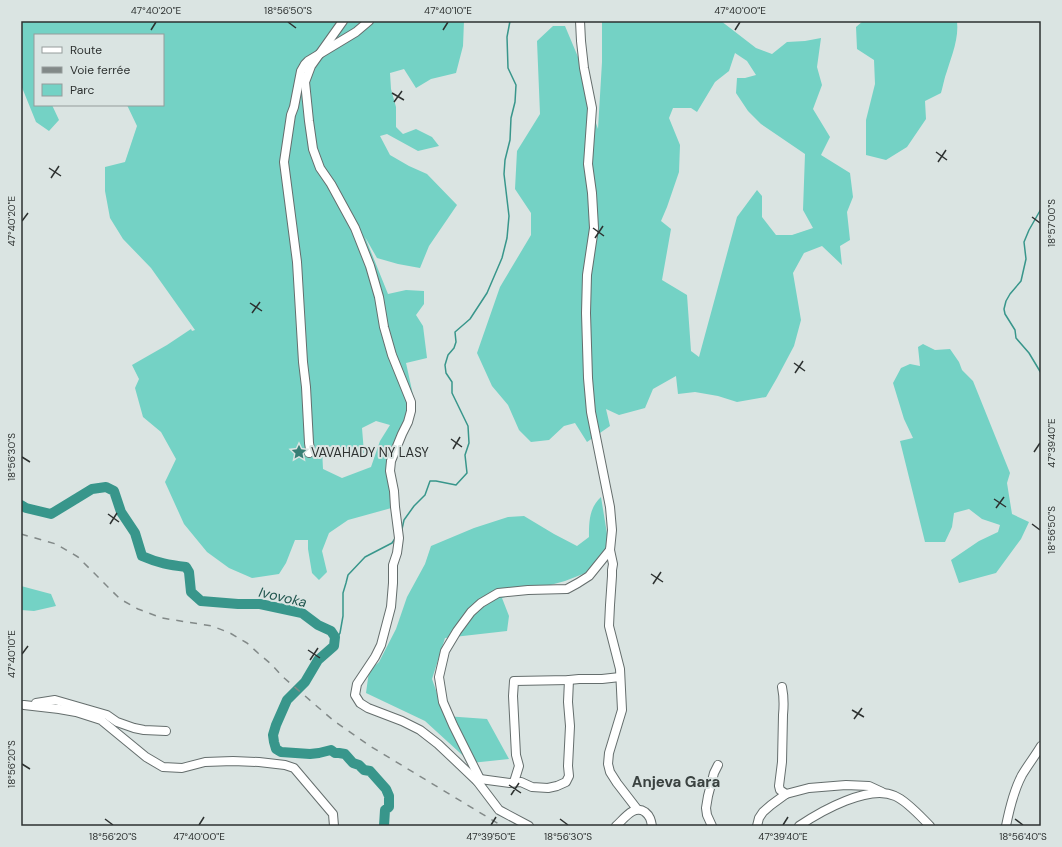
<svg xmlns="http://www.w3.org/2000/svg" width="1062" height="847" font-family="'DM Sans',sans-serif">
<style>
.green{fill:#74d2c5;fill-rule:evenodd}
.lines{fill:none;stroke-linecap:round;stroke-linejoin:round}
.stream{stroke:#38968b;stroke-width:1.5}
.river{stroke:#38968b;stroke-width:10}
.minor-casing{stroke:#656e6d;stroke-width:10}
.minor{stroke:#fff;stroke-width:8}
.rail{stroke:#828988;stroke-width:1.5;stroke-dasharray:7 7;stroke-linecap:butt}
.ticks{fill:none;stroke:#2d3130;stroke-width:1.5}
.labels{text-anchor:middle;stroke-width:4;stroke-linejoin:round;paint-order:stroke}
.poi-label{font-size:13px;fill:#2d3130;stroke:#dae4e2;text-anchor:start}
.water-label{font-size:14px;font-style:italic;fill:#20554e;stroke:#dae4e2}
.quarter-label{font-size:15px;font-weight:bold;fill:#3a4240;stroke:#dae4e2}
.neatline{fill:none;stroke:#2d3130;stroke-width:1.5}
.ticks-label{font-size:10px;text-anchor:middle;fill:#2d3130}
</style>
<rect width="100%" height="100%" fill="#dae4e2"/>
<!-- green -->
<g class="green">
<path d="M 21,21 L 464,21 L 463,46 L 456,73 L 431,79 L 416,88 L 404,69 L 390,73 L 391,89 L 396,107 L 396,127 L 403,134 L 416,129 L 432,137 L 439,146 L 418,151 L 387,134 L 380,136 L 390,155 L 409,166 L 427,174 L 457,205 L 429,246 L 420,268 L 398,264 L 377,258 L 365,237 L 388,294 L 406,290 L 424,291 L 424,304 L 416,315 L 423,326 L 427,358 L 406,363 L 415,404 L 391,461 L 395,507 L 348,520 L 329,533 L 322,551 L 327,572 L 319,580 L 312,573 L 308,549 L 308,540 L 295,540 L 286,563 L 279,574 L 252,578 L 229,568 L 207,552 L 184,524 L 165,482 L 176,459 L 161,432 L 143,417 L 135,388 L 139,379 L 132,365 L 167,345 L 191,329 L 192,331 L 195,330 L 151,268 L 123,239 L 110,218 L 105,191 L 105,167 L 125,162 L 137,126 L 127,105 L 163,105 L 163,35 L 35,35 L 35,105 L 52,105 L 59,120 L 49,131 L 36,122 L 21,85 ZM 376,421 L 390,425 L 380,441 L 371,467 L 342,478 L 323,469 L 322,449 L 332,446 L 344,448 L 351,451 L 364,453 L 362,428 Z"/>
<path d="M 602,21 L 721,21 L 756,48 L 772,54 L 787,42 L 805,41 L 821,38 L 817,67 L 822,85 L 813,109 L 830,137 L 821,155 L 850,173 L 853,197 L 847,212 L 850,240 L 840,246 L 842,265 L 822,246 L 804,253 L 793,273 L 801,320 L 794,346 L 777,378 L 766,397 L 737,402 L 718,396 L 695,392 L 678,394 L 676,376 L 653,389 L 645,408 L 619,415 L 606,409 L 610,426 L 587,442 L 575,423 L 564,426 L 549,440 L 531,442 L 519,430 L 508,405 L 492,386 L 477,353 L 500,287 L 531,235 L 531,213 L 515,189 L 517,151 L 540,114 L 537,41 L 553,26 L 565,26 L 578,57 L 590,106 L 598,129 L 602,62 ZM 735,53 L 747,61 L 756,75 L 745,78 L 737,78 L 736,93 L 748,111 L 761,124 L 805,154 L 803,210 L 813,228 L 792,235 L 776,235 L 762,217 L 762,196 L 757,190 L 737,217 L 699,357 L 691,351 L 687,295 L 662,280 L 671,229 L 661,221 L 667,207 L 679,172 L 680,145 L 669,118 L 673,108 L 691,108 L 697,112 L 715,82 L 729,71 Z"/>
<path d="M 863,21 L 957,21 C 959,38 952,55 947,71 C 944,79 943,86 941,93 L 925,101 L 926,119 L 907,147 L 886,160 L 866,155 L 866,120 L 875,84 L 874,60 L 857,49 L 856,27 Z"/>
<path d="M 923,344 L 935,350 L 950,349 L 959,362 L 962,370 L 973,381 L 1010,473 L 1007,483 L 1012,514 L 1029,522 L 1021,539 L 996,573 L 959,583 L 951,560 L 979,541 L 998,532 L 1000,525 L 982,519 L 969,509 L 954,513 L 952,527 L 945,542 L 925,542 L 900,441 L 913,438 L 904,419 L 893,383 L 901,368 L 910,364 L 920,366 L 918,347 Z"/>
<path d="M 601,497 L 609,546 L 588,572 L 565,581 L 502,598 L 509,616 L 507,631 L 445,638 L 432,679 L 445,716 L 487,719 L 509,759 L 471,763 L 425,721 L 366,693 L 369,671 L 379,662 L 396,629 L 407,597 L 425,564 L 431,546 L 474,528 L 508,517 L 524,516 L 554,534 L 577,546 L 589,537 C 589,522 589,508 601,497 Z"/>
<path d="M 21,586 L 51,594 L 56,606 L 34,611 L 21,610 Z"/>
</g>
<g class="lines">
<!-- stream -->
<g class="stream">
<path d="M 1041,209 L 1029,230 L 1024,242 L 1026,259 L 1021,281 L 1010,294 L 1006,301 L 1004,309 L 1005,314 L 1015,330 L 1016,338 L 1029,353 L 1041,373"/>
<path d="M 402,529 L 404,520 L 414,506 L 425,495 L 430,481 L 436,481 L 456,485 L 467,473 L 465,455 L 469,443 L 468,426 L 452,393 L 452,382 L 446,373 L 445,365 L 448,355 L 454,348 L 456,342 L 455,332 L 470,319 L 487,293 L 502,258 L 507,238 L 509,216 L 504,174 L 505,160 L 510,140 L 511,118 L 515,102 L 516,85 L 508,68 L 507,37 L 510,21"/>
<path d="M 335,641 L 340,633 L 343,616 L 343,593 L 346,583 L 348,575 L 365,557 L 392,543 L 396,537"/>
</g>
<!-- river -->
<path class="river" d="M 21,505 L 26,508 L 51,514 L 92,489 L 106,487 L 114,491 L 121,512 L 135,533 L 142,556 C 158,563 169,565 186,567 L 189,572 L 191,592 L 201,601 L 238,604 L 260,604 L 302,613 L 318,625 L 331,631 L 335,637 L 334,646 L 318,660 L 305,682 L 287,700 L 276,725 L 273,735 L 274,742 L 276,749 L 281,752 L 310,754 L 319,753 L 331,750 L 335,753 L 339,753 L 345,754 L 353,763 L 359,765 L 364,770 L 370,771 L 386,789 L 389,796 L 389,807 L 385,810 L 384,826"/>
<!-- minor casing -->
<g class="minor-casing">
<g id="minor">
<path d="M 343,21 L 311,66 L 305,82 L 309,121 L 313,149 L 320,168 L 331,184 L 355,228 L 370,266 L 379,297 L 384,327 L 392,355 L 411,402 L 411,411 L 408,422 L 402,434 L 391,461 L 390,471 L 394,491 L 395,507 L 399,538 L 397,553 L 393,565 L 393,583 L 391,607 L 381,645 L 375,657 L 357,684 L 355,695 L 360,703 L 368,708 L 402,721 L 420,730 L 438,744 L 477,781 L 499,810 L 529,826"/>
<path d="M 309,453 L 310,449 L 309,443 L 306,387 L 303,362 L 297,262 L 284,162 L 291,115 L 294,107 L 301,71 L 305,64 L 308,61 L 356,32 L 369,21"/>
<path d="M 610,550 L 613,564 L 612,570 L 612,576 L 610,605 L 609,626 L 620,669 L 622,710 L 609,753 L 608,764 L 610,772 L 617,783 L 637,809"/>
<path d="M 782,687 C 784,697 784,705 783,715 L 782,762 L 779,786 L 780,790 L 786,794"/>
<path d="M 36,703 L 55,700 L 107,715 L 117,722 L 134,728 L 144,730 L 166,731"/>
<path d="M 24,705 L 59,709 L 76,712 L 101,720 L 146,757 L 163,767 L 182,768 L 205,762 L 233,761 L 259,762 L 285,765 L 294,768 L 333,814 L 334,826"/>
<path d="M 480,779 L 510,783 L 521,782 L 532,787 L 548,788 L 557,786 L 566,782 L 569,776 L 568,766 L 570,726 L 568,702 L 569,680"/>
<path d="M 477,781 L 480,779 L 453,725 L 443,702 L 439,677 L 445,651 L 457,631 L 471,612 L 481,603 L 498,593 L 528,590 L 567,589 L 578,583 L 589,576 L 610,550 L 612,530 L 610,507 L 591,412 L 588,378 L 586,313 L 587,275 L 594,228 L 592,193 L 588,164 L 592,108 L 584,68 L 581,41 L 580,21"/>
<path d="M 514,782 L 519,766 L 516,755 L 513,696 L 514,681 L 569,680 L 579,679 L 602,679 L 620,677"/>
<path d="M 616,826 C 624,819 634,804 645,812 C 650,816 651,820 652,826"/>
<path d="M 712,826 L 707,815 L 706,808 L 708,796 L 714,773 L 718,765"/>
<path d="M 757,826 L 759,818 L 763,812 L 771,805 L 786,794 L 809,788 L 846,785 L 869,786 L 882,792"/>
<path d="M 799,826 C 821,811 869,784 895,796 C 907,801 921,817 930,826"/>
<path d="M 1006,826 C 1009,811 1015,788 1022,775 C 1028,765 1035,756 1041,746"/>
</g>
</g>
<!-- minor -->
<use href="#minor" class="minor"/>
<!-- rail -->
<path class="rail" d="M 21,534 L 56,544 L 78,557 L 120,599 L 138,609 L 162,618 L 212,626 L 230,633 L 247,643 L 258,653 L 271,664 L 283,677 L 334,721 L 370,746 L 502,826"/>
</g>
<!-- ticks -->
<path class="ticks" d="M 288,22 L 296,28M 151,30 L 156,22M 443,30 L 448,22M 735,30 L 740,22M 392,93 L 404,100M 394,102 L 402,91M 936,152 L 947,160M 938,162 L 946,150M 49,168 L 61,176M 51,178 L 59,166M 1032,217 L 1040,223M 22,221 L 28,213M 593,228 L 604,236M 595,238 L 603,226M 250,303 L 262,311M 252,313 L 260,302M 794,363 L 805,371M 795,373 L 803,361M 451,439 L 462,447M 453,449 L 460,437M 1034,452 L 1040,443M 22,457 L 30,462M 994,499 L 1006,507M 996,508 L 1004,497M 108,514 L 119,522M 110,524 L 117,513M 1032,524 L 1040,530M 651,574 L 663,582M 653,584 L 661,572M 308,650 L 320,658M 22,654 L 28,646M 310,660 L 318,648M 852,710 L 864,717M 854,719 L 862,708M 22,764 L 30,769M 509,785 L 521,793M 511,795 L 519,783M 105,819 L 113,825M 560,819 L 568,825M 1015,819 L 1023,825M 199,825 L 204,817M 491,825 L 496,817M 783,825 L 788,817"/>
<!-- icons -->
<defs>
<g id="sight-bare" transform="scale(1.2)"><path d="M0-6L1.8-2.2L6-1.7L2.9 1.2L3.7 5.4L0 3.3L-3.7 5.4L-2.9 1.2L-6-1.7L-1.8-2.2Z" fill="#387e75" stroke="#dae4e2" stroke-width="2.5" paint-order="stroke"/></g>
</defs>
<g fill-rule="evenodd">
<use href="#sight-bare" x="299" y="452"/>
</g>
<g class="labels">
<!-- poi labels -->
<g class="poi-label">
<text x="311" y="457">VAVAHADY NY LASY</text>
</g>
<!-- water labels -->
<g class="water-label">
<text transform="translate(283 597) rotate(13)" y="5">Ivovoka</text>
</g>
<!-- quarter labels -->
<g class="quarter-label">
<text x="676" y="787">Anjeva Gara</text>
</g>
</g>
<!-- border -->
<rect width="1062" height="847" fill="none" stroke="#dae4e2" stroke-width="44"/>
<!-- legend -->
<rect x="34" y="34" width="130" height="72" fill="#dae4e2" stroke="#959c9b"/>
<rect x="42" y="47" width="20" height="6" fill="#ffffff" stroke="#959c9b"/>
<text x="70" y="54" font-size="12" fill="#2d3130">Route</text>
<rect x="42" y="67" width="20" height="6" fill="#828988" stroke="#959c9b"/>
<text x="70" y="74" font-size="12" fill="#2d3130">Voie ferrée</text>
<rect x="42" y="84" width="20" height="12" fill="#74d2c5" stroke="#959c9b"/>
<text x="70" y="94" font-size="12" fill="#2d3130">Parc</text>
<rect x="22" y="22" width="1018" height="803" class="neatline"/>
<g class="ticks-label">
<text x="156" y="14">47°40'20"E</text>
<text x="288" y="14">18°56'50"S</text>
<text x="448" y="14">47°40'10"E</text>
<text x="740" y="14">47°40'00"E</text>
<text transform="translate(11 221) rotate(-90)" y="4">47°40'20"E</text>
<text transform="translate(1051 223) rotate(-90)" y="4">18°57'00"S</text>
<text transform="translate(1051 443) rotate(-90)" y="4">47°39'40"E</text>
<text transform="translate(11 457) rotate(-90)" y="4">18°56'30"S</text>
<text transform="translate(1051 530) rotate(-90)" y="4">18°56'50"S</text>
<text transform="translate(11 654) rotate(-90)" y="4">47°40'10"E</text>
<text transform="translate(11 764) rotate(-90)" y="4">18°56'20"S</text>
<text x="113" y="840">18°56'20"S</text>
<text x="199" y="840">47°40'00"E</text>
<text x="491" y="840">47°39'50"E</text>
<text x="568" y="840">18°56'30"S</text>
<text x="783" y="840">47°39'40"E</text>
<text x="1023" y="840">18°56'40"S</text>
</g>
</svg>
